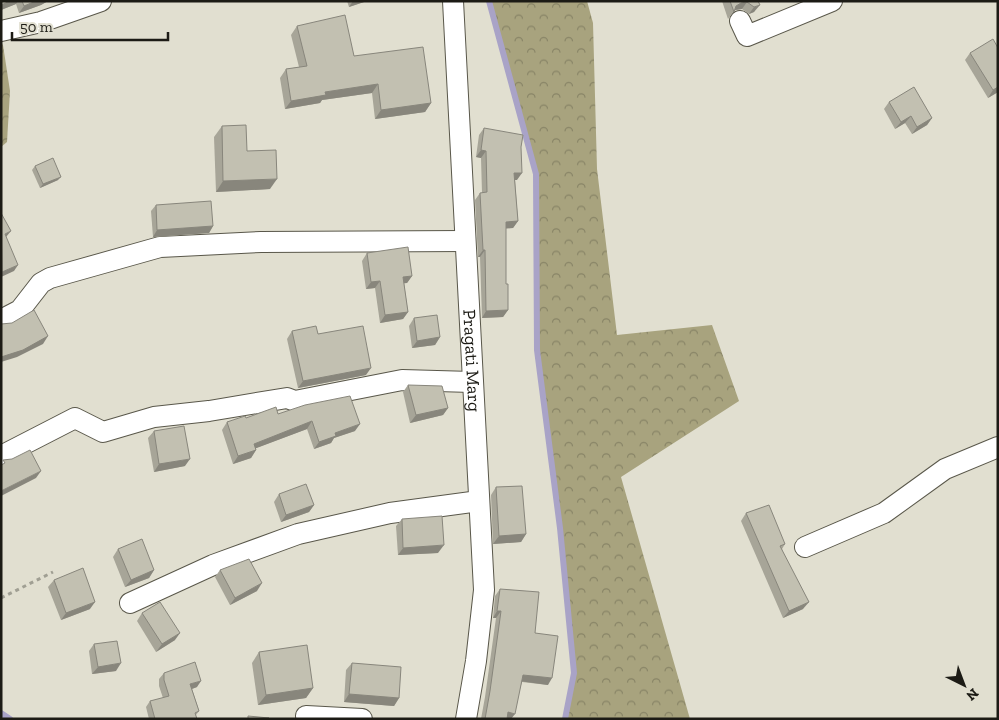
<svg xmlns="http://www.w3.org/2000/svg" width="999" height="720" font-family="'Zilla Slab',serif">
<style>
.forest{fill:url(#forest-crowns)}
.lines{fill:none;stroke-linecap:round;stroke-linejoin:round}
.stream{stroke:#a9a3c7;stroke-width:6}
.minor-casing{stroke:#59574a;stroke-width:22}
.path{stroke:#a09f93;stroke-width:3;stroke-dasharray:4 4;stroke-linecap:butt}
.minor{stroke:#fff;stroke-width:20}
.wall{fill:#a7a598}
.shaded-wall{fill:#88867c}
.building{fill:#c2c0b1;stroke:#88867c}
.labels{text-anchor:middle;stroke-width:4;stroke-linejoin:round;paint-order:stroke}
.street-label{font-size:18px;fill:#1c1b15;stroke:#e1dfd0}
</style>
<defs>
<pattern id="forest-crowns" width="20" height="18" patternUnits="userSpaceOnUse" patternTransform="scale(1.25)"><rect width="20" height="18" fill="#a8a37e"/><path d="M2 6a3 3 0 1 1 6 0M12 15a3 3 0 1 1 6 0" fill="none" stroke="#888466"/></pattern>
</defs>
<rect width="100%" height="100%" fill="#e1dfd0"/>
<!-- forest -->
<g class="forest">
<path d="M 489,1 L 587,1 L 593,23 L 597,169 L 617,335 L 712,325 L 739,401 L 621,477 L 690,719 L 565,719 L 574,673 L 560,528 L 537,350 L 536,174 Z"/>
<path d="M 1,43 L 3,45 L 10,91 L 7,142 L 1,147 Z"/>
</g>
<g class="lines">
<!-- stream -->
<g class="stream">
<path d="M 489,1 L 536,174 L 537,350 L 560,528 L 574,673 L 565,719"/>
<path d="M 1,713 L 10,719"/>
</g>
<!-- minor casing -->
<g class="minor-casing">
<g id="minor">
<path id="s1" d="M 453,1 L 484,590 L 476,661 L 466,719"/>
<path d="M 740,21 L 747,36 L 832,1"/>
<path d="M 1,31 L 41,22 L 101,1"/>
<path d="M 1,320 L 20,310 L 41,283 L 50,278 L 160,247 L 261,242 L 465,241"/>
<path d="M 1,456 L 75,418 L 103,432 L 154,417 L 209,411 L 287,398 L 295,401 L 402,380 L 472,382"/>
<path d="M 805,547 L 884,513 L 945,469 L 998,447"/>
<path d="M 130,603 L 213,565 L 298,534 L 390,513 L 479,501"/>
<path d="M 306,716 L 362,719"/>
</g>
</g>
<!-- path -->
<path class="path" d="M 1,598 L 53,572"/>
<!-- minor -->
<use href="#minor" class="minor"/>
</g>
<!-- wall -->
<g class="wall">
<path d="M 1,1 L 48,1 L 41,5 L 19,13 L 16,4 L 1,10 Z"/>
<path d="M 347,1 L 367,1 L 349,7 Z"/>
<path d="M 722,1 L 758,1 L 754,12 L 749,14 L 742,9 L 735,10 L 728,19 Z"/>
<path d="M 297,26 L 354,56 L 431,103 L 425,112 L 375,119 L 372,93 L 322,100 L 320,103 L 285,109 L 280,78 L 286,69 L 299,67 L 291,35 Z"/>
<path d="M 998,48 L 998,92 L 988,98 L 965,60 L 970,53 Z"/>
<path d="M 889,102 L 932,118 L 927,125 L 912,134 L 905,123 L 895,129 L 884,109 Z"/>
<path d="M 222,126 L 247,151 L 270,189 L 216,192 L 214,137 Z"/>
<path d="M 484,128 L 517,180 L 515,180 L 518,221 L 513,228 L 506,228 L 506,284 L 508,310 L 503,317 L 482,318 L 480,257 L 478,257 L 475,200 L 480,193 L 482,193 L 481,158 L 476,157 L 479,135 Z"/>
<path d="M 35,166 L 58,180 L 40,188 L 32,170 Z"/>
<path d="M 156,205 L 213,226 L 209,233 L 153,237 L 151,211 Z"/>
<path d="M 367,253 L 412,276 L 407,283 L 404,283 L 408,312 L 403,319 L 380,323 L 375,288 L 366,289 L 362,261 Z"/>
<path d="M 414,318 L 440,337 L 435,345 L 412,348 L 409,326 Z"/>
<path d="M 292,331 L 318,334 L 366,375 L 298,388 L 287,339 Z"/>
<path d="M 408,385 L 448,408 L 443,415 L 410,423 L 403,392 Z"/>
<path d="M 278,414 L 355,431 L 334,438 L 331,443 L 314,449 L 307,429 L 256,448 L 256,450 L 251,458 L 233,464 L 222,430 L 227,422 L 246,418 Z"/>
<path d="M 154,431 L 185,466 L 154,472 L 148,438 Z"/>
<path d="M 496,487 L 526,534 L 521,542 L 493,544 L 491,495 Z"/>
<path d="M 279,494 L 314,505 L 309,512 L 281,522 L 274,502 Z"/>
<path d="M 746,513 L 785,544 L 782,549 L 803,609 L 783,618 L 741,521 Z"/>
<path d="M 402,519 L 438,553 L 398,555 L 396,526 Z"/>
<path d="M 118,549 L 154,570 L 149,578 L 125,587 L 113,557 Z"/>
<path d="M 220,570 L 257,591 L 230,605 L 215,577 Z"/>
<path d="M 54,580 L 90,609 L 61,620 L 48,587 Z"/>
<path d="M 500,589 L 535,633 L 548,685 L 522,682 L 511,719 L 481,719 L 485,697 L 496,618 L 493,618 L 495,596 Z"/>
<path d="M 142,613 L 175,640 L 156,652 L 137,621 Z"/>
<path d="M 94,644 L 116,671 L 92,674 L 89,651 Z"/>
<path d="M 259,652 L 313,688 L 306,698 L 258,705 L 252,663 Z"/>
<path d="M 352,663 L 399,698 L 394,706 L 344,702 L 346,670 Z"/>
<path d="M 164,673 L 197,687 L 192,689 L 199,711 L 196,715 L 197,719 L 149,719 L 146,707 L 150,701 L 163,698 L 159,686 L 159,679 Z"/>
</g>
<!-- shaded-wall -->
<g class="shaded-wall">
<path d="M 10,1 L 18,1 L 16,4 L 1,10 L 1,5 Z"/>
<path d="M 36,1 L 48,1 L 41,5 L 19,13 L 24,6 Z"/>
<path d="M 353,1 L 367,1 L 349,7 Z"/>
<path d="M 747,2 L 742,9 L 735,10 L 733,12 L 736,6 L 741,3 Z"/>
<path d="M 760,5 L 754,12 L 749,14 L 754,7 Z"/>
<path d="M 378,84 L 372,93 L 322,100 L 320,103 L 285,109 L 291,101 L 325,92 Z"/>
<path d="M 998,87 L 998,92 L 988,98 L 993,90 Z"/>
<path d="M 431,103 L 425,112 L 375,119 L 381,110 Z"/>
<path d="M 911,116 L 905,123 L 895,129 L 901,122 Z"/>
<path d="M 932,118 L 927,125 L 912,134 L 917,127 Z"/>
<path d="M 481,150 L 486,151 L 481,158 L 476,157 Z"/>
<path d="M 514,173 L 522,173 L 517,180 L 509,180 Z"/>
<path d="M 61,177 L 58,180 L 40,188 L 43,184 Z"/>
<path d="M 277,179 L 270,189 L 216,192 L 223,181 Z"/>
<path d="M 518,221 L 513,228 L 501,229 L 506,222 Z"/>
<path d="M 213,226 L 209,233 L 153,237 L 157,230 Z"/>
<path d="M 11,231 L 6,237 L 5,234 Z"/>
<path d="M 483,250 L 485,250 L 480,257 L 478,257 Z"/>
<path d="M 18,265 L 14,271 L 1,277 L 2,272 Z"/>
<path d="M 412,276 L 407,283 L 398,284 L 403,277 Z"/>
<path d="M 380,281 L 375,288 L 366,289 L 371,282 Z"/>
<path d="M 508,310 L 503,317 L 482,318 L 486,311 Z"/>
<path d="M 408,312 L 403,319 L 380,323 L 385,315 Z"/>
<path d="M 48,336 L 43,344 L 17,357 L 1,362 L 1,357 Z"/>
<path d="M 440,337 L 435,345 L 412,348 L 417,341 Z"/>
<path d="M 371,368 L 366,375 L 298,388 L 303,381 Z"/>
<path d="M 448,408 L 443,415 L 410,423 L 416,415 Z"/>
<path d="M 312,421 L 307,429 L 249,451 L 254,444 Z"/>
<path d="M 360,424 L 355,431 L 334,438 L 331,443 L 314,449 L 319,442 L 335,433 Z"/>
<path d="M 256,450 L 251,458 L 233,464 L 238,456 Z"/>
<path d="M 190,459 L 185,466 L 154,472 L 159,464 Z"/>
<path d="M 41,471 L 36,478 L 1,496 L 1,491 Z"/>
<path d="M 314,505 L 309,512 L 281,522 L 286,515 Z"/>
<path d="M 526,534 L 521,542 L 493,544 L 499,536 Z"/>
<path d="M 444,545 L 438,553 L 398,555 L 403,548 Z"/>
<path d="M 154,570 L 149,578 L 125,587 L 131,580 Z"/>
<path d="M 262,583 L 257,591 L 230,605 L 235,598 Z"/>
<path d="M 95,602 L 90,609 L 61,620 L 66,613 Z"/>
<path d="M 809,602 L 803,609 L 783,618 L 789,611 Z"/>
<path d="M 497,611 L 501,611 L 496,618 L 493,618 Z"/>
<path d="M 180,633 L 175,640 L 156,652 L 162,644 Z"/>
<path d="M 121,663 L 116,671 L 92,674 L 98,667 Z"/>
<path d="M 523,675 L 552,678 L 548,685 L 519,681 Z"/>
<path d="M 201,681 L 197,687 L 186,691 L 190,684 Z"/>
<path d="M 313,688 L 306,698 L 258,705 L 266,695 Z"/>
<path d="M 349,694 L 399,698 L 394,706 L 344,702 Z"/>
<path d="M 508,712 L 515,714 L 511,719 L 504,719 Z"/>
</g>
<!-- building -->
<g class="building">
<path d="M 1,1 L 10,1 L 1,5 Z"/>
<path d="M 22,1 L 36,1 L 24,6 Z"/>
<path d="M 730,1 L 758,1 L 760,5 L 754,7 L 747,2 L 741,3 L 736,6 L 734,12 Z"/>
<path d="M 345,15 L 354,56 L 423,47 L 431,103 L 381,110 L 378,84 L 325,92 L 326,95 L 291,101 L 286,69 L 307,66 L 297,26 Z"/>
<path d="M 993,39 L 998,48 L 998,87 L 993,90 L 970,53 Z"/>
<path d="M 914,87 L 932,118 L 917,127 L 911,116 L 901,122 L 889,102 Z"/>
<path d="M 246,125 L 247,151 L 276,150 L 277,179 L 223,181 L 222,126 Z"/>
<path d="M 484,128 L 523,135 L 521,147 L 522,173 L 514,173 L 518,221 L 506,222 L 506,284 L 508,284 L 508,310 L 486,311 L 485,250 L 483,250 L 480,193 L 487,192 L 486,151 L 481,150 Z"/>
<path d="M 53,158 L 61,177 L 43,184 L 35,166 Z"/>
<path d="M 211,201 L 213,226 L 157,230 L 156,205 Z"/>
<path d="M 1,213 L 11,231 L 5,234 L 18,265 L 2,272 Z"/>
<path d="M 408,247 L 412,276 L 403,277 L 408,312 L 385,315 L 380,281 L 371,282 L 367,253 Z"/>
<path d="M 34,310 L 48,336 L 23,350 L 1,357 L 1,324 L 12,323 Z"/>
<path d="M 437,315 L 440,337 L 417,341 L 414,318 Z"/>
<path d="M 316,326 L 318,334 L 363,326 L 371,368 L 303,381 L 292,331 Z"/>
<path d="M 408,385 L 442,386 L 448,408 L 416,415 Z"/>
<path d="M 350,396 L 360,424 L 335,433 L 336,436 L 319,442 L 312,421 L 254,444 L 256,450 L 238,456 L 227,422 L 245,416 L 246,418 L 276,407 L 278,414 L 305,405 Z"/>
<path d="M 184,426 L 190,459 L 159,464 L 154,431 Z"/>
<path d="M 30,450 L 41,471 L 1,491 L 1,465 L 5,463 L 3,460 L 12,459 Z"/>
<path d="M 306,484 L 314,505 L 286,515 L 279,494 Z"/>
<path d="M 522,486 L 526,534 L 499,536 L 496,487 Z"/>
<path d="M 769,505 L 785,544 L 780,546 L 809,602 L 789,611 L 746,513 Z"/>
<path d="M 442,516 L 444,545 L 403,548 L 402,519 Z"/>
<path d="M 142,539 L 154,570 L 131,580 L 118,549 Z"/>
<path d="M 249,559 L 262,583 L 235,598 L 220,570 Z"/>
<path d="M 83,568 L 95,602 L 66,613 L 54,580 Z"/>
<path d="M 500,589 L 539,592 L 535,633 L 558,636 L 552,678 L 523,675 L 515,714 L 508,712 L 507,719 L 485,719 L 490,691 L 501,611 L 497,611 Z"/>
<path d="M 160,602 L 180,633 L 162,644 L 142,613 Z"/>
<path d="M 117,641 L 121,663 L 98,667 L 94,644 Z"/>
<path d="M 307,645 L 313,688 L 266,695 L 259,652 Z"/>
<path d="M 195,662 L 201,681 L 190,684 L 199,711 L 195,713 L 197,719 L 155,719 L 150,701 L 169,696 L 164,680 L 164,673 Z"/>
<path d="M 352,663 L 401,667 L 399,698 L 349,694 Z"/>
<path d="M 248,716 L 269,718 L 248,719 Z"/>
</g>
<g class="labels">
<!-- street labels -->
<g class="street-label">
<text dy="6" stroke="none"><textPath href="#s1" startOffset="360">Pragati Marg</textPath></text>
</g>
</g>
<!-- border -->
<rect width="999" height="720" fill="none" stroke="#1c1b15" stroke-width="5"/>
<!-- north arrow -->
<g transform="translate(964 685) rotate(138)" stroke="#e1dfd0" stroke-width="4" paint-order="stroke">
<path d="M0-4L9 19L0 12L-9 19Z" fill="#1c1b15"/>
<text y="-8" font-size="14" font-weight="bold" text-anchor="middle" fill="#1c1b15">N</text>
</g>
<!-- scale -->
<path d="M12 32v8h156v-8" fill="none" stroke="#1c1b15" stroke-width="2.5"/>
<text x="20" y="32" font-size="15" fill="#1c1b15" stroke="#e1dfd0" stroke-width="4" paint-order="stroke">50 m</text>
</svg>
